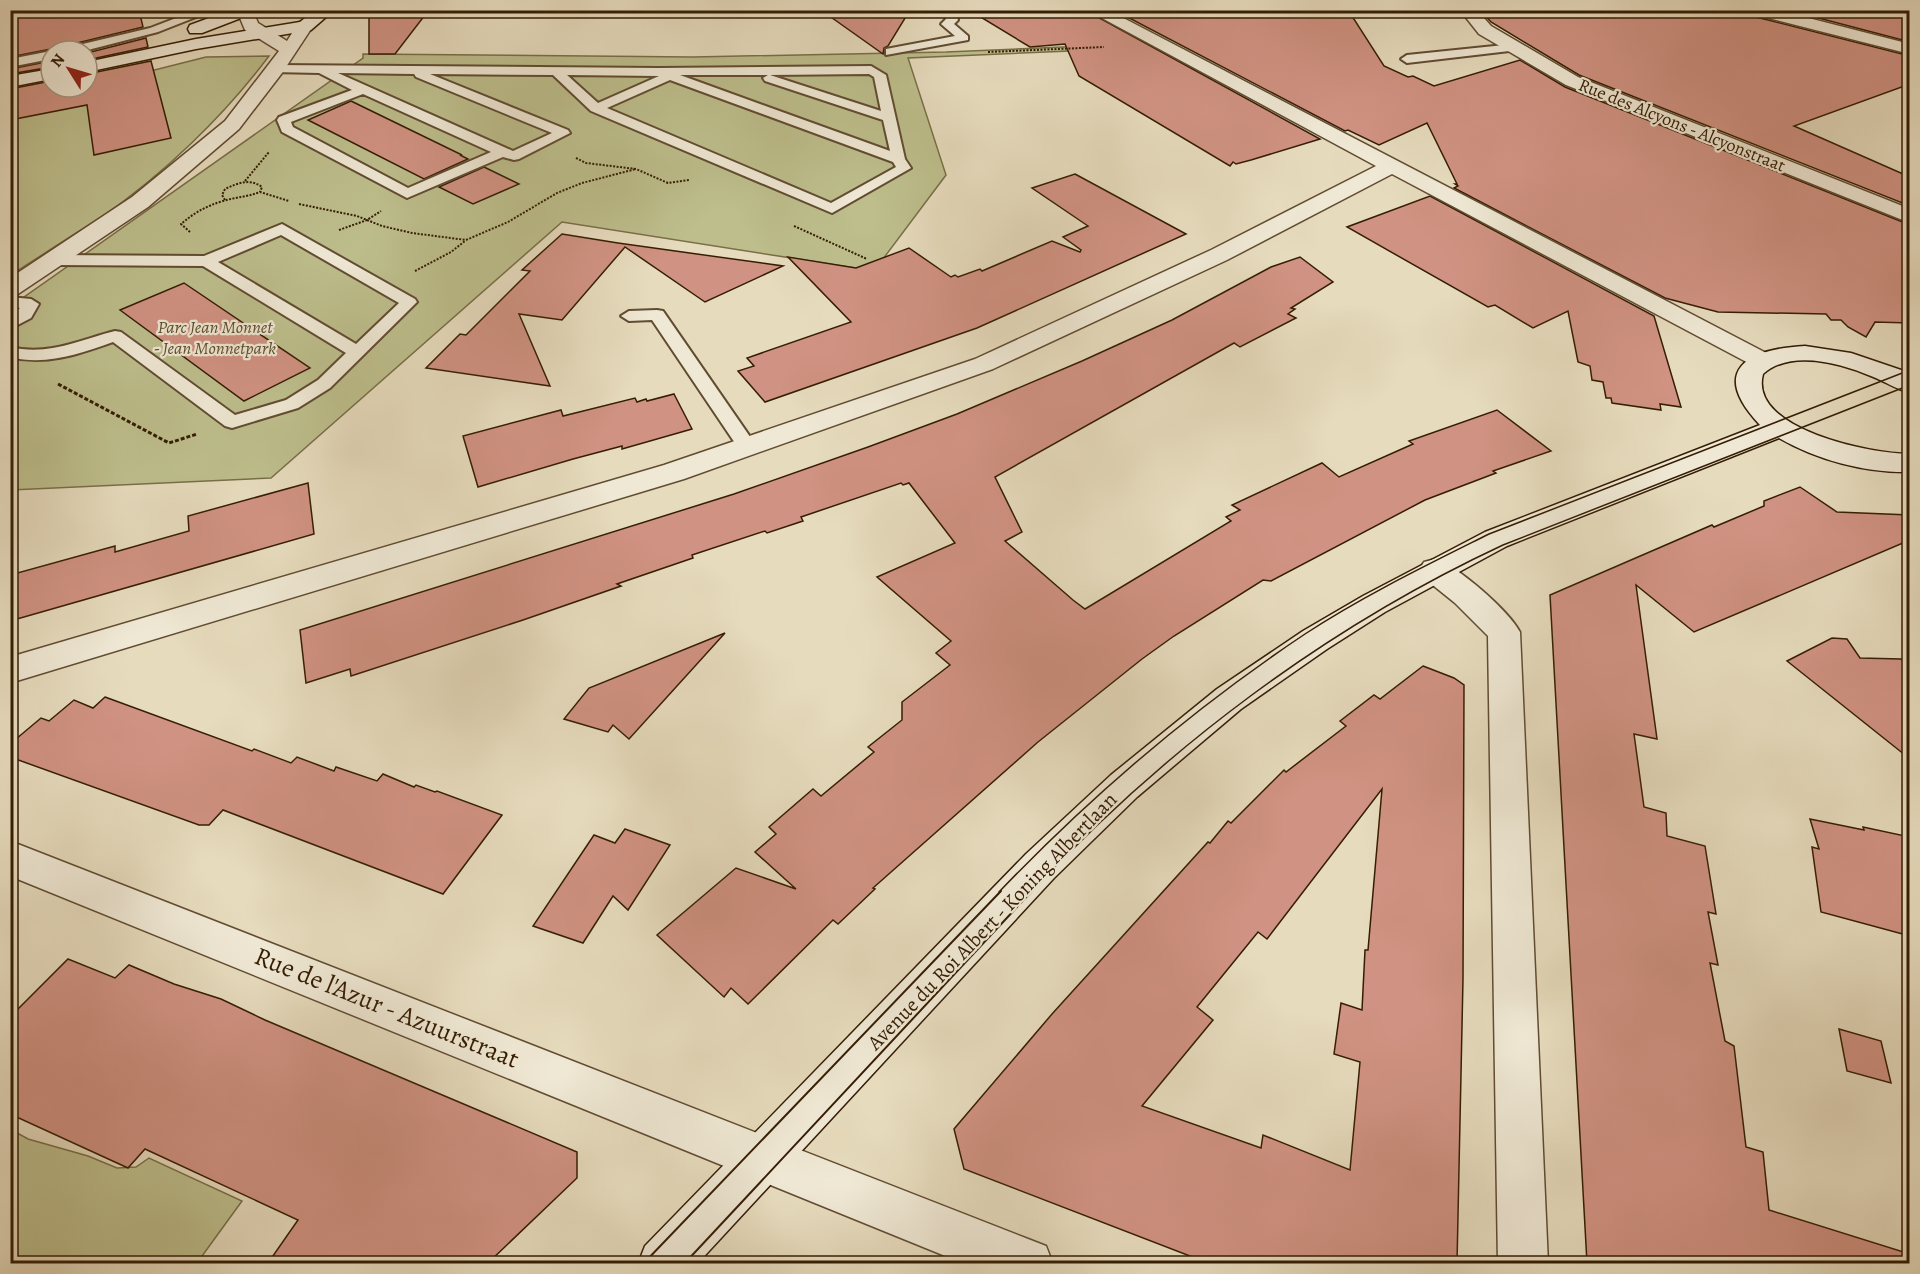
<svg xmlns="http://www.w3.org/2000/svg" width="1920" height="1274" font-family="Alegreya,serif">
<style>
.green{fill:#bdbe8c;stroke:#796e48;stroke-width:1.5}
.building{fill:#d09282;stroke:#351d04;stroke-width:1.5;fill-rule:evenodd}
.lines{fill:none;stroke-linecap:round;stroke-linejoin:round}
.lane-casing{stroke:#614c32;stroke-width:4}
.street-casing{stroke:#614c32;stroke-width:3}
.secondary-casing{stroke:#351d04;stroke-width:3}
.path-far1{stroke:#351d04;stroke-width:2;stroke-dasharray:2 1.5;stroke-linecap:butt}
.path{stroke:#351d04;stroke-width:3;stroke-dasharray:4 2;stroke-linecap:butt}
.lane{fill:#efe8d4;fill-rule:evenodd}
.street{fill:#efe8d4;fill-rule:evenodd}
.secondary{fill:#efe8d4;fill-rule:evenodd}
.tram-far1{stroke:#351d04;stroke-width:1.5}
.tram{stroke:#351d04;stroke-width:2}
.labels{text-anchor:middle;stroke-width:4.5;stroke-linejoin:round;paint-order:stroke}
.far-street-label{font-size:18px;fill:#351d04;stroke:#efe8d4}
.far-park-label{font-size:18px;font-style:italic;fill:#5e4d2d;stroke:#efe8d4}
.street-label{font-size:21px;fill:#351d04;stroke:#efe8d4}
.near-street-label{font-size:26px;fill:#351d04;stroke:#efe8d4}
</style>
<rect width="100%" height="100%" fill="#e6dbbd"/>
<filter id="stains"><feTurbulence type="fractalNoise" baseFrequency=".00333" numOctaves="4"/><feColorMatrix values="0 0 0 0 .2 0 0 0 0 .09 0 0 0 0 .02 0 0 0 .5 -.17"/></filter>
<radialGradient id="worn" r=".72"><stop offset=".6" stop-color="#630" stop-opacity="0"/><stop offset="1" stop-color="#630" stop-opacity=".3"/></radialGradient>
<!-- green -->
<g class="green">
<path d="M 1133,44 L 1140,48 L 908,58 L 946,175 L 874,271 L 562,222 L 271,478 L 11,490 L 10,307 L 363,58 L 363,54 L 693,57 L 946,52 Z"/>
<path d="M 269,56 C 223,117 163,175 100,218 C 70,237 40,256 11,275 L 10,99 L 87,87 L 206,57 Z"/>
<path d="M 10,1129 L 28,1139 L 88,1156 L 117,1168 L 136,1167 L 149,1158 L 242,1201 L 197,1263 L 11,1263 Z"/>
</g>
<!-- building -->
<g class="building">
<path d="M 10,10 L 139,10 L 143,27 L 65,46 L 62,51 L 51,49 L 10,57 Z"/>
<path d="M 821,10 L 910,10 L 888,46 L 884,48 L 883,54 Z"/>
<path d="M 969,10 L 1085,10 L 1320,139 L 1251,160 L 1236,164 L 1233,162 L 1230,166 L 1079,76 L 1065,44 L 1030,47 Z"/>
<path d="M 1114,10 L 1343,10 L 1346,16 L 1352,16 L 1384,66 L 1408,77 L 1413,76 L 1434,86 L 1520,60 L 1565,87 L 1910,225 L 1910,323 L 1875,322 L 1866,337 L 1848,327 L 1841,320 L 1831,320 L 1826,314 L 1718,312 L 1665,298 L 1454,188 L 1458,186 L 1455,184 L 1457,184 L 1427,123 L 1379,145 L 1348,130 L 1345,131 Z"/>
<path d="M 1480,10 L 1745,10 L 1748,15 L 1910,56 L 1910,84 L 1794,126 L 1910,177 L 1910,206 L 1579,75 L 1491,22 Z"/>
<path d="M 1788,10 L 1910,10 L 1910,42 Z"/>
<path d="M 425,15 L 395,54 L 369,54 L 369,16 Z"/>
<path d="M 146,38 L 148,47 L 87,60 L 87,53 Z"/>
<path d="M 51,61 L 51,67 L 10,74 L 10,69 Z"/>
<path d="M 151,61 L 171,138 L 94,155 L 87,105 L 10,120 L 10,89 L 51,81 L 51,87 L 87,87 L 87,74 Z"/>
<path d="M 351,101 L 462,155 L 460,155 L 468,159 L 424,179 L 308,120 Z"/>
<path d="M 484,167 L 519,184 L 473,204 L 439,187 Z"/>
<path d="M 1075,174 L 1186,234 L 977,328 L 765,402 L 738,371 L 754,366 L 747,358 L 851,322 L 788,257 L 856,268 L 909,248 L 951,277 L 955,275 L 958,277 L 980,269 L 982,271 L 1052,241 L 1080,252 L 1081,250 L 1063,237 L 1088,226 L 1032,188 Z"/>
<path d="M 1430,196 L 1654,316 L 1681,407 L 1660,404 L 1661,410 L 1612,403 L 1611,398 L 1606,398 L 1603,382 L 1592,380 L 1590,366 L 1578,362 L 1568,311 L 1533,328 L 1495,305 L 1488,307 L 1347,227 Z"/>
<path d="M 562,234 L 618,243 L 783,266 L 705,302 L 625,247 L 562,320 L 519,314 L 550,386 L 426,368 L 460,334 L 466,335 L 530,271 L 522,270 Z"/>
<path d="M 1300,257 L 1333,282 L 1291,308 L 1295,309 L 1288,314 L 1296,318 L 1240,347 L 1234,343 L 995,477 L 1022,532 L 1005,541 L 1073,600 L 1085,609 L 1231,521 L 1226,517 L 1240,510 L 1232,505 L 1322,463 L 1339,477 L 1413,444 L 1409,441 L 1497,410 L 1551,451 L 1493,471 L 1496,473 L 1425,500 L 1271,581 L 1263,580 L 1174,636 L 1142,659 L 1038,742 L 873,888 L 875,889 L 838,924 L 833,920 L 748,1004 L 731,988 L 724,997 L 657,935 L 736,868 L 796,889 L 755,852 L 776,834 L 769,827 L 813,789 L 821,796 L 874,752 L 868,747 L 902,720 L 902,702 L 950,665 L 936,653 L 951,641 L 877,577 L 955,543 L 909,483 L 903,485 L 901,483 L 801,517 L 803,521 L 767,533 L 765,531 L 692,555 L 693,558 L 617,584 L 621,586 L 523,620 L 351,676 L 350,669 L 306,683 L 300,630 L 734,494 L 868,447 L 957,414 L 1082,361 L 1172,320 L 1271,267 Z"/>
<path d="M 184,283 L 310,368 L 244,401 L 120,310 Z"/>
<path d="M 674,394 L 692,429 L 622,449 L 622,446 L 573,459 L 478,487 L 463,436 L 561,410 L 563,416 L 635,398 L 637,402 L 646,399 L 647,401 Z"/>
<path d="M 308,483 L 314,534 L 10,621 L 10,575 L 115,546 L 115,552 L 189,531 L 188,516 Z"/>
<path d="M 1800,487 L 1837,512 L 1910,515 L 1910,540 L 1694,632 L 1636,585 L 1657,739 L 1634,734 L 1644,807 L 1666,813 L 1667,836 L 1705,846 L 1716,914 L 1708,912 L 1718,965 L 1710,963 L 1725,1041 L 1734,1046 L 1746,1147 L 1763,1152 L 1769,1210 L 1910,1254 L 1910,1263 L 1587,1263 L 1550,595 L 1712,525 L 1714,527 L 1764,506 L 1764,501 Z"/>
<path d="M 725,633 L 629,739 L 613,725 L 608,732 L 564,719 L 589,688 Z"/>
<path d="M 1832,638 L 1847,639 L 1860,658 L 1901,659 L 1910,670 L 1910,759 L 1787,661 Z"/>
<path d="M 1423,666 L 1454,678 L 1464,685 L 1463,979 L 1457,1263 L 1208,1263 L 964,1169 L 954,1129 L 1052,1014 L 1208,842 L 1210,843 L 1228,821 L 1231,823 L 1284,770 L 1286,772 L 1346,726 L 1340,721 L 1374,695 L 1380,699 ZM 1382,789 L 1368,950 L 1365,950 L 1362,1010 L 1341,1003 L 1334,1054 L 1360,1062 L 1350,1170 L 1263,1135 L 1261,1148 L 1142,1106 L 1213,1020 L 1197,1007 L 1258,932 L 1267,939 Z"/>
<path d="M 105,697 L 252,751 L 254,749 L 291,763 L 297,757 L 334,771 L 336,767 L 377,781 L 383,774 L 414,787 L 416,785 L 435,792 L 437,791 L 502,815 L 443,894 L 223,810 L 209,825 L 199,825 L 10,757 L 10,744 L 41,718 L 49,721 L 74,700 L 93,708 Z"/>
<path d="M 1810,819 L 1864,830 L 1863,827 L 1910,837 L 1910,936 L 1821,912 L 1812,847 L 1819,849 Z"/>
<path d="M 625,829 L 670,845 L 628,910 L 613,896 L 583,943 L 533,926 L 594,835 L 615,843 Z"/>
<path d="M 68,959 L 115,978 L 129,965 L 174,984 L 221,999 L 265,1020 L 577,1152 L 577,1178 L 488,1263 L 268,1263 L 298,1220 L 145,1149 L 128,1168 L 10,1114 L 10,1017 Z"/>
<path d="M 1839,1029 L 1881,1041 L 1891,1083 L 1847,1071 Z"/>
</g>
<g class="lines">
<!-- lane casing -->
<g class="lane-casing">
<g id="lane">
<path d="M 197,10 L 214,10 L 158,32 L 84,51 L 64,51 L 66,48 L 150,28 Z"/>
<path d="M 944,10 L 955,10 L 958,20 L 954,24 L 968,36 L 968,40 L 886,55 L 886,49 L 955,36 L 941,24 L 946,19 Z"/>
<path d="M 1514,44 L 1518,46 L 1518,50 L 1407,63 L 1401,59 L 1407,55 Z"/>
<path d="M 51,51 L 51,59 L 10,67 L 10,59 Z"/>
<path d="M 276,65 L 659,68 L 871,66 L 886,75 L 905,159 L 911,168 L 832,213 L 591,111 L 553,75 L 430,74 L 568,130 L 570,133 L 519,159 L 514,160 L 503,157 L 407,198 L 282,132 L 277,120 L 279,117 L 352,90 L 319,73 L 272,72 L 272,66 ZM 338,73 L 414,74 L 416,77 L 552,133 L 513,151 ZM 869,74 L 874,77 L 881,111 L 770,75 ZM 567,75 L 658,76 L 659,76 L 598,103 ZM 680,75 L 768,75 L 763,78 L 765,81 L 883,120 L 890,151 ZM 670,80 L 893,162 L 896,167 L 831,203 L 607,108 ZM 363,94 L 491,152 L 408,188 L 293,127 L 291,122 Z"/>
<path d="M 282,224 L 415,299 L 417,302 L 330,388 L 298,408 L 232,428 L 225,426 L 113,342 C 79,354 46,366 10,357 L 10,347 C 49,356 79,340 115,331 L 121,332 L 235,415 L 286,400 L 318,380 L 346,353 L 203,266 L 55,265 L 47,260 L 55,255 L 204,256 ZM 281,235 L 399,303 L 356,344 L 218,262 Z"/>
<path d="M 10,297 L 31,299 L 39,304 L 31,318 L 10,329 L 10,316 L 20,308 L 10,307 Z"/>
<path d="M 657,310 L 663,311 L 755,444 L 758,448 L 755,452 L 741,452 L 652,320 L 629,321 L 621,316 L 629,311 Z"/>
</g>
</g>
<!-- street casing -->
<g class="street-casing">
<g id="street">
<path d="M 244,10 L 260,10 L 256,18 L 258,23 L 287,41 L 299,22 L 311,22 L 313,26 L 282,73 L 239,129 L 148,207 L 18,294 L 10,296 L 10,278 L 132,197 L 225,121 L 279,51 L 245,30 L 240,18 Z"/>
<path d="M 1087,10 L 1108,10 L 1772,356 L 1776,361 L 1772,366 L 1763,369 L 1754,366 L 1392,174 L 1227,260 L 993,369 L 684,479 L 10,683 L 10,657 L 664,465 L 975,359 L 1211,250 L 1376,166 Z"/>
<path d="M 1460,10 L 1477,10 L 1491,26 L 1578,77 L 1910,209 L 1910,223 L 1566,85 L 1479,34 Z"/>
<path d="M 1747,10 L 1777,10 L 1910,44 L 1910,54 L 1749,13 Z"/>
<path d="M 1435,559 C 1458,566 1509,611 1520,632 L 1548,1264 L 1498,1264 L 1488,636 L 1455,603 L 1424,578 L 1419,570 L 1424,562 Z"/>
<path d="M 10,841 L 1028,1239 L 1046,1246 L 1053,1264 L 965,1264 L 10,876 Z"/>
</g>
</g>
<!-- secondary casing -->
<g class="secondary-casing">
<g id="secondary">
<path d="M 231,10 L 256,10 L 254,13 L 202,33 L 190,33 L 188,29 L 190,25 Z"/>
<path d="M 315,10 L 334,10 L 311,30 L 196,49 L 87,72 L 87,62 L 196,39 L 300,22 Z"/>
<path d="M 51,69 L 51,79 L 10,87 L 10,76 Z"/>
<path d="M 1805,346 L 1851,353 L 1904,371 L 1910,374 L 1910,393 C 1896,389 1884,381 1871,376 C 1840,363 1791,349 1763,374 C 1748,430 1872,454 1910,454 L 1910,472 C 1865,473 1817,460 1779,438 L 1507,546 L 1385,612 L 1327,649 L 1241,709 L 1137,797 L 1054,878 L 697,1264 L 638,1264 L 645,1246 L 1026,854 L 1111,775 L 1217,689 L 1303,631 L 1363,596 L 1485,532 L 1760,425 C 1709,371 1746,349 1805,346 Z"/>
</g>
</g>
<!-- path-far1 -->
<g class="path-far1">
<path d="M 988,52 L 1104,47"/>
<path d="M 576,158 L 586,163 L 636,169 L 668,183 L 689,180"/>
<path d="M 245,181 L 269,152"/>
<path d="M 225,200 L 222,195 L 225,189 C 238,183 250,178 262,187 L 260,192"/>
<path d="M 299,204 L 357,216 L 382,226 L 412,233 L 466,240 L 508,222 L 557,193 L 582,183 L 636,169"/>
<path d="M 794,226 L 867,259"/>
<path d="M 339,230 L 367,220 L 381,211"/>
<path d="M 190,232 L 181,224 C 194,213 206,206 223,201 C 236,197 247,197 260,192 L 289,201"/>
<path d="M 415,271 L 451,252 L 465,241"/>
</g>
<!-- path -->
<path class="path" d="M 58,384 L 169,443 L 197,434"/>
<!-- lane -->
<use href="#lane" class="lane"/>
<!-- street -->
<use href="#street" class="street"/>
<!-- secondary -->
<use href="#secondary" class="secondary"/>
<!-- tram-far1 -->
<g class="tram-far1">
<path d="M 999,892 C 1091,796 1194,708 1305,634 C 1363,596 1427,565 1489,534 L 1910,370"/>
<path d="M 1031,892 C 1165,749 1325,628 1503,545 L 1910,385"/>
</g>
<!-- tram -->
<g class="tram">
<path d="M 643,1264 L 1001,891"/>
<path d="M 684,1264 L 1032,891"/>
</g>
</g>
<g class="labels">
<!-- far-street labels -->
<g class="far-street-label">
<text transform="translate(1682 125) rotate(22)" y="6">Rue des Alcyons - Alcyonstraat</text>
</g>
<!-- far-park labels -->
<g class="far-park-label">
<text x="215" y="333">Parc Jean Monnet<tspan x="215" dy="21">- Jean Monnetpark</tspan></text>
</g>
<!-- street labels -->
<g class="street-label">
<text transform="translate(992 921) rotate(-46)" y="7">Avenue du Roi Albert - Koning Albertlaan</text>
</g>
<!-- near-street labels -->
<g class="near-street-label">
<text transform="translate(387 1007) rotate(22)" y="9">Rue de l'Azur - Azuurstraat</text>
</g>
</g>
<!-- margin -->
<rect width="1920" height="1274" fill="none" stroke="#e6dbbd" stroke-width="36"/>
<rect x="12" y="12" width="1896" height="1250" fill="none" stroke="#351d04" stroke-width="3"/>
<rect x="18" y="18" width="1884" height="1238" fill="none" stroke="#351d04" stroke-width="1.5"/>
<!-- north arrow -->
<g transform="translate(69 69) rotate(307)"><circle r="28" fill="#efe8d4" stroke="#a59781" stroke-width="1.5"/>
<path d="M0-4.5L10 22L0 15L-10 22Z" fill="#8f2418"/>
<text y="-9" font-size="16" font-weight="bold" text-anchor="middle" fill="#351d04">N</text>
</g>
<rect width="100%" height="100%" filter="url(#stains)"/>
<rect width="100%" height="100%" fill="url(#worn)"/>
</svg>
